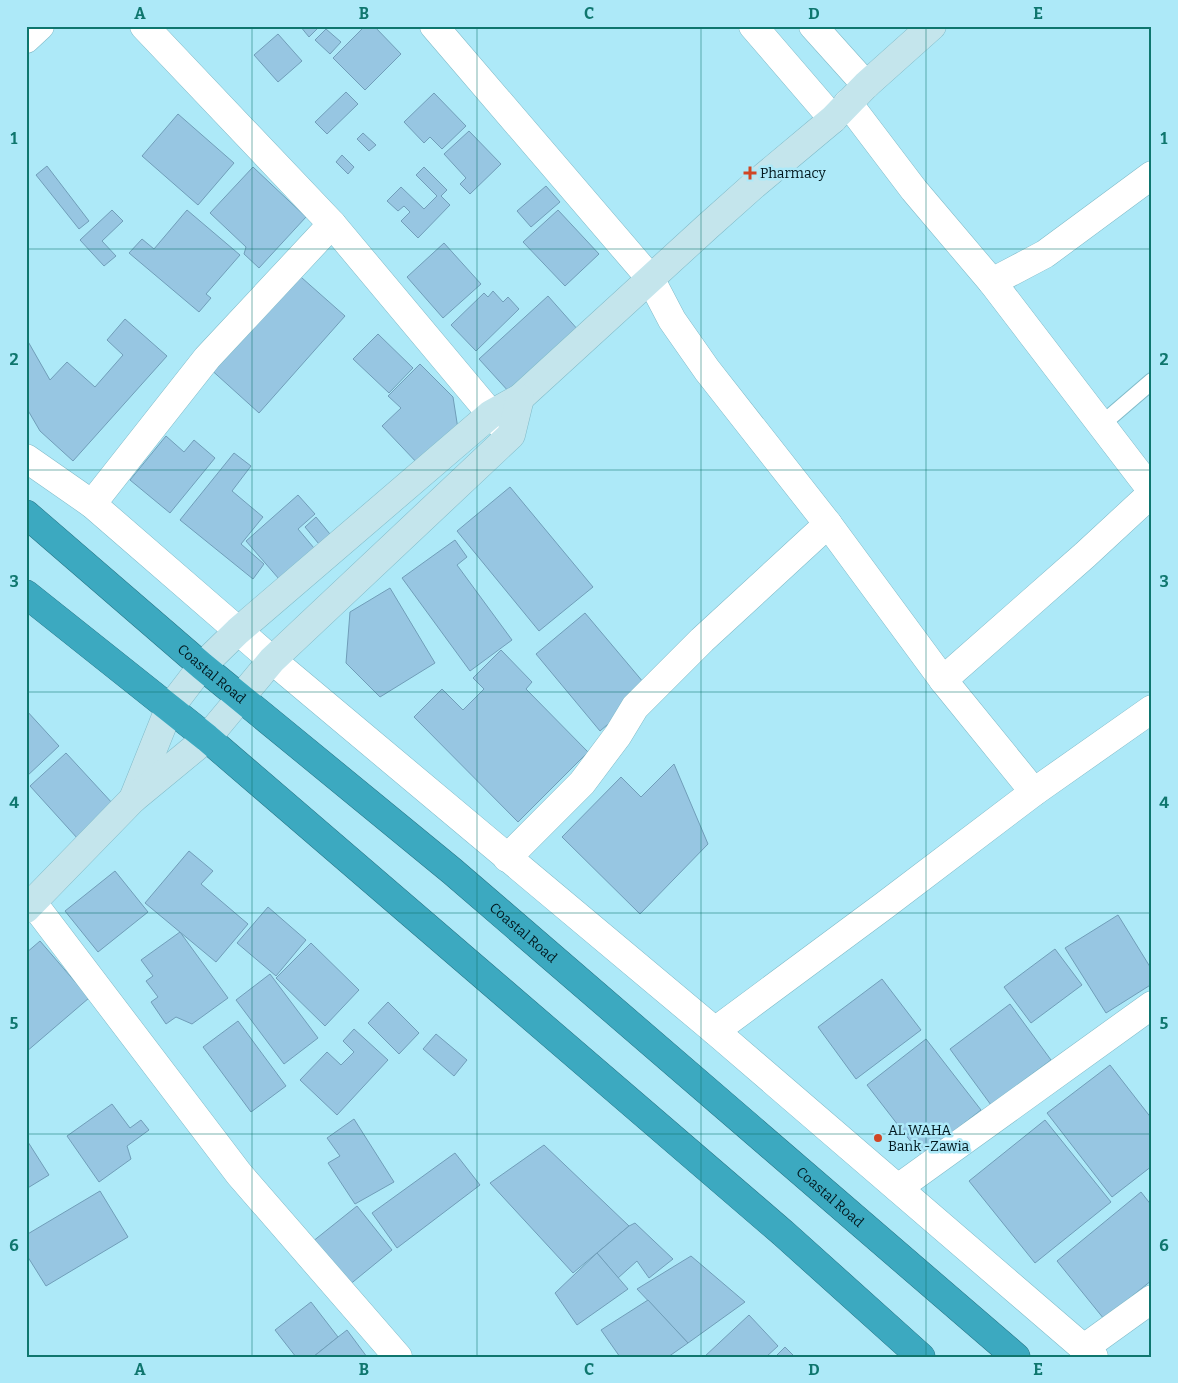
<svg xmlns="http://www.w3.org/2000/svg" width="1178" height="1383" font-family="Bitter,serif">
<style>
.building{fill:#97c6e2;stroke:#709eb9}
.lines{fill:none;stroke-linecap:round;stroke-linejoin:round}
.lane-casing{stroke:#80bbc9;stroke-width:18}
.street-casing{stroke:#80bbc9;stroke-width:29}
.secondary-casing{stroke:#80bbc9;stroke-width:29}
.highway-casing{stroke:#287687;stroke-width:29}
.lane{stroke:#fff;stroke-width:16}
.street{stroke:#fff;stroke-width:28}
.secondary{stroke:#c4e5ec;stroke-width:28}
.highway{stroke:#3ca9c0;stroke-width:28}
.grid{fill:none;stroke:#0f766e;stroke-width:1;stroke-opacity:0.55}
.poi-dot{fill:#d04625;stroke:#ade9f8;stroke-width:2}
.labels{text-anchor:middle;stroke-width:5;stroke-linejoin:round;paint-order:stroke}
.poi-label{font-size:14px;fill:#02181e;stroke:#ade9f8;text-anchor:start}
.street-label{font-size:14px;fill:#02181e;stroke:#ade9f8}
.neatline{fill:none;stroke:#0f766e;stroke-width:2}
.grid-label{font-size:16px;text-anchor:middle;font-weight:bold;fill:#0f766e}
</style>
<rect width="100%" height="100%" fill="#ade9f8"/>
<!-- building -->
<g class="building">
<path d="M 300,26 L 320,26 L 309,37 Z"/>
<path d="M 365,26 L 374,26 L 401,54 L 365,90 L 333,58 Z"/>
<path d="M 326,29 L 341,42 L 330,54 L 315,40 Z"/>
<path d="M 278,34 L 302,61 L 278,82 L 254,55 Z"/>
<path d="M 346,92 L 358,104 L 327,134 L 315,122 Z"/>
<path d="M 434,93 L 466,126 L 442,149 L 430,137 L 424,143 L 404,122 Z"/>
<path d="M 178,114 L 234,163 L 198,205 L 142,156 Z"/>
<path d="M 469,131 L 501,164 L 470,194 L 460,184 L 466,178 L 444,154 Z"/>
<path d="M 363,133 L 376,145 L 369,151 L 357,139 Z"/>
<path d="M 342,155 L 354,167 L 348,174 L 336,162 Z"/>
<path d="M 47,166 L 89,221 L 79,229 L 36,175 Z"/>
<path d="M 253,167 L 306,217 L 259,268 L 244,254 L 246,247 L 210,213 Z"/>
<path d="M 424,167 L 447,190 L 441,196 L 450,205 L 418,238 L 401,221 L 410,212 L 404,206 L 398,211 L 387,201 L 401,187 L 424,209 L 437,196 L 416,175 Z"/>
<path d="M 546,186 L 560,202 L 531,227 L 517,211 Z"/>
<path d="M 112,210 L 123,221 L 102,241 L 116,256 L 104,266 L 80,240 Z"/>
<path d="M 187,210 L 240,255 L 206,294 L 211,298 L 199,312 L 129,253 L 142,239 L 154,249 Z"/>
<path d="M 558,210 L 599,254 L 565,286 L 523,242 Z"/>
<path d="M 444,243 L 481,284 L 443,318 L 407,277 Z"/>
<path d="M 293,270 L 345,316 L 259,413 L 207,366 Z"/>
<path d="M 493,291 L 503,302 L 508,297 L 519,309 L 476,351 L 451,325 L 484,293 L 488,297 Z"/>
<path d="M 548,296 L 579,331 L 510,393 L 479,359 Z"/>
<path d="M 125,319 L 167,356 L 73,461 L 40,431 L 26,407 L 26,338 L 50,380 L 67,362 L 95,387 L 123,355 L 107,340 Z"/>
<path d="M 378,334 L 413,368 L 389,393 L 353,359 Z"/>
<path d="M 420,364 L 453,397 L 458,429 L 420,466 L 382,426 L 401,408 L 388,396 Z"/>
<path d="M 166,436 L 184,452 L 194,440 L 215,458 L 170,513 L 130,480 Z"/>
<path d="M 234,453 L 251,466 L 232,491 L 263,517 L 241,544 L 264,564 L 253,579 L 180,520 Z"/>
<path d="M 510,487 L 593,587 L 539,631 L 457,531 Z"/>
<path d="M 298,495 L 315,514 L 298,529 L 314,548 L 279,579 L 246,541 Z"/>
<path d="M 316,517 L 334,539 L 323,549 L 305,527 Z"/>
<path d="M 455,540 L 467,557 L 457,565 L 512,640 L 470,671 L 402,578 Z"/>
<path d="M 390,588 L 435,663 L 380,697 L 346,663 L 350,612 Z"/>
<path d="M 585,613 L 649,689 L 600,731 L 536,654 Z"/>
<path d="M 501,650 L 532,682 L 526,689 L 588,752 L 518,822 L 414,717 L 442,689 L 463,710 L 484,689 L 473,678 Z"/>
<path d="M 26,710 L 59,746 L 26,777 Z"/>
<path d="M 66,753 L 114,805 L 78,839 L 30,786 Z"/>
<path d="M 674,764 L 708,844 L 640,914 L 562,837 L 621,777 L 641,797 Z"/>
<path d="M 189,851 L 213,871 L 201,884 L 248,924 L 216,962 L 145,903 Z"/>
<path d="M 115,871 L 148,912 L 98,952 L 65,911 Z"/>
<path d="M 268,907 L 306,940 L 276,976 L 237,943 Z"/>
<path d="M 1118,915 L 1152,970 L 1152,984 L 1106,1013 L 1065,948 Z"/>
<path d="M 180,932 L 228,998 L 192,1024 L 176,1017 L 166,1024 L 151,1002 L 158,997 L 146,981 L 153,976 L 141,960 Z"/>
<path d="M 40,941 L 89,998 L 26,1052 L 26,953 Z"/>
<path d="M 311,943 L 359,990 L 325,1026 L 276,978 Z"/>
<path d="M 1055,949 L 1082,985 L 1031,1023 L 1004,987 Z"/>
<path d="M 270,974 L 318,1038 L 284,1064 L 236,1000 Z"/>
<path d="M 882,979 L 921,1030 L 856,1079 L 818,1027 Z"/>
<path d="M 388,1002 L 419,1033 L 399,1054 L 368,1023 Z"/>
<path d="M 1010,1004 L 1051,1060 L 991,1105 L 950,1049 Z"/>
<path d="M 238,1021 L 286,1086 L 251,1112 L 203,1047 Z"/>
<path d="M 354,1029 L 388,1060 L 337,1115 L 300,1080 L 327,1052 L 341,1065 L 354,1052 L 343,1041 Z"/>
<path d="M 436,1034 L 467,1060 L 454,1076 L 423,1049 Z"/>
<path d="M 926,1039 L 981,1110 L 922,1156 L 867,1085 Z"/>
<path d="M 1110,1065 L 1152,1119 L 1152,1166 L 1112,1197 L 1047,1113 Z"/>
<path d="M 112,1104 L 130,1128 L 141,1120 L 149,1130 L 127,1146 L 131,1159 L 99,1182 L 67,1136 Z"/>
<path d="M 354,1119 L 394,1182 L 355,1204 L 328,1163 L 340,1156 L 327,1138 Z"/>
<path d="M 1045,1120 L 1111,1202 L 1035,1263 L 969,1181 Z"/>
<path d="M 26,1142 L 28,1142 L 49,1175 L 26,1189 Z"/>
<path d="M 544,1145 L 629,1226 L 573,1273 L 490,1183 Z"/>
<path d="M 455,1153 L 480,1185 L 397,1248 L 372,1213 Z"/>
<path d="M 100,1191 L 128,1237 L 46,1286 L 26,1254 L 26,1235 Z"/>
<path d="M 1141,1192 L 1152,1206 L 1152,1280 L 1104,1319 L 1057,1261 Z"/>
<path d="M 357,1206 L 392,1250 L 348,1286 L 312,1242 Z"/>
<path d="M 635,1223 L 673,1259 L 649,1278 L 637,1261 L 618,1278 L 597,1253 L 629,1226 Z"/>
<path d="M 597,1253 L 628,1289 L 577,1325 L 555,1293 Z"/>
<path d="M 691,1256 L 745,1302 L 688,1343 L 637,1289 Z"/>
<path d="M 648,1300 L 688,1343 L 668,1357 L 620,1357 L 601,1330 Z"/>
<path d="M 311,1302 L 338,1337 L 313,1357 L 296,1357 L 275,1330 Z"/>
<path d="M 749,1315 L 778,1346 L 766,1357 L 704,1357 Z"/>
<path d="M 347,1330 L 367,1357 L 313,1357 L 338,1337 Z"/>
<path d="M 785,1347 L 795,1357 L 775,1357 Z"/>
</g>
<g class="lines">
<!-- lane casing -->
<g class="lane-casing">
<path id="lane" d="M 1102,424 L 1152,381"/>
</g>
<!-- street casing -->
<g class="street-casing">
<g id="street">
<path d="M 144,26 L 332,224 L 491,414 L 507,431"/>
<path d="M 434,26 L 650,278 L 672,320 L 707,370 L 828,524 L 943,680 L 1034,792"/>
<path d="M 753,26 L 833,119"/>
<path d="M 813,26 L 866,85"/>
<path d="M 26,39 L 40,26"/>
<path d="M 848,103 L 914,190 L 992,282 L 1152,491"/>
<path d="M 992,282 L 1045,254 L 1152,175"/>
<path d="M 26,458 L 92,504 L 272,660 L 715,1031 L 1094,1357"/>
<path d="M 92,504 L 207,358 L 332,224"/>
<path d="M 943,680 L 1085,555 L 1152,493"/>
<path d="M 507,858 L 582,783 L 618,735 L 635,707 L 702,640 L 828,524"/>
<path d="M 33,903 L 239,1174 L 398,1357"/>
<path d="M 715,1031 L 885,905 L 1034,792 L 1152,709"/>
<path d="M 898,1188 L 1152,1005"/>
<path d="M 1084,1348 L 1152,1299"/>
</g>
</g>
<!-- secondary casing -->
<g class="secondary-casing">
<g id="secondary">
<path d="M 133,799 L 169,709 L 202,666 L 238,631 L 491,414 L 520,398 L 707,227 L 754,185 L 833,119 L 866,85 L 932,26"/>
<path d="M 26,909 L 133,799 L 207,738 L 272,660 L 511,435 L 520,398"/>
</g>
</g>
<!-- highway casing -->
<g class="highway-casing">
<g id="highway">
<path id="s1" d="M 26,514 L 202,666 L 452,871 L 1016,1357"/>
<path d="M 26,594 L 207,738 L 783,1233 L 921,1357"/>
</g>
</g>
<!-- lane -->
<use href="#lane" class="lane"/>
<!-- street -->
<use href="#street" class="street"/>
<!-- secondary -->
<use href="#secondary" class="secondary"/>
<!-- highway -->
<use href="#highway" class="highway"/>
</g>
<!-- grid -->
<path class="grid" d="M 252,26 L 252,1357M 477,26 L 477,1357M 701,26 L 701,1357M 926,26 L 926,1357M 26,249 L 1152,249M 26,470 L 1152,470M 26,692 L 1152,692M 26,913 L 1152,913M 26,1134 L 1152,1134"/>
<!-- markers -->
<g class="poi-dot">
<path d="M747.5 165.5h5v5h5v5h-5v5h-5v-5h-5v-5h5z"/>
<circle cx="878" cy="1138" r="5"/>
</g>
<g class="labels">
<!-- poi labels -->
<g class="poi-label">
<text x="760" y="178">Pharmacy</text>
<text x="888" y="1135">AL WAHA<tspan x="888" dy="16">Bank -Zawia</tspan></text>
</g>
<!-- street labels -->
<g class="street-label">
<text dy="5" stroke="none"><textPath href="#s1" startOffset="245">Coastal Road</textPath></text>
<text dy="5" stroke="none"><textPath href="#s1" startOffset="650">Coastal Road</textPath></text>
<text dy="5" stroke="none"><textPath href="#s1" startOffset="1055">Coastal Road</textPath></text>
</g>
</g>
<!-- border -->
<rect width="1178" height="1383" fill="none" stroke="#ade9f8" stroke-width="55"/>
<rect x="28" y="28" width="1122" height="1328" class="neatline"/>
<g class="grid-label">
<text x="140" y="19">A</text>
<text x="364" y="19">B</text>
<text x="589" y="19">C</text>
<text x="814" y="19">D</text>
<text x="1038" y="19">E</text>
<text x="14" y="144">1</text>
<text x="1164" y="144">1</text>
<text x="14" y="365">2</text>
<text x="1164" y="365">2</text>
<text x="14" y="587">3</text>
<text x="1164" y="587">3</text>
<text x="14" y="808">4</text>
<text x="1164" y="808">4</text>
<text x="14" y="1029">5</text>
<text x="1164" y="1029">5</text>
<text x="14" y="1251">6</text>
<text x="1164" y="1251">6</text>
<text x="140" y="1375">A</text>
<text x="364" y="1375">B</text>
<text x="589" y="1375">C</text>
<text x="814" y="1375">D</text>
<text x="1038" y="1375">E</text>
</g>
</svg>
